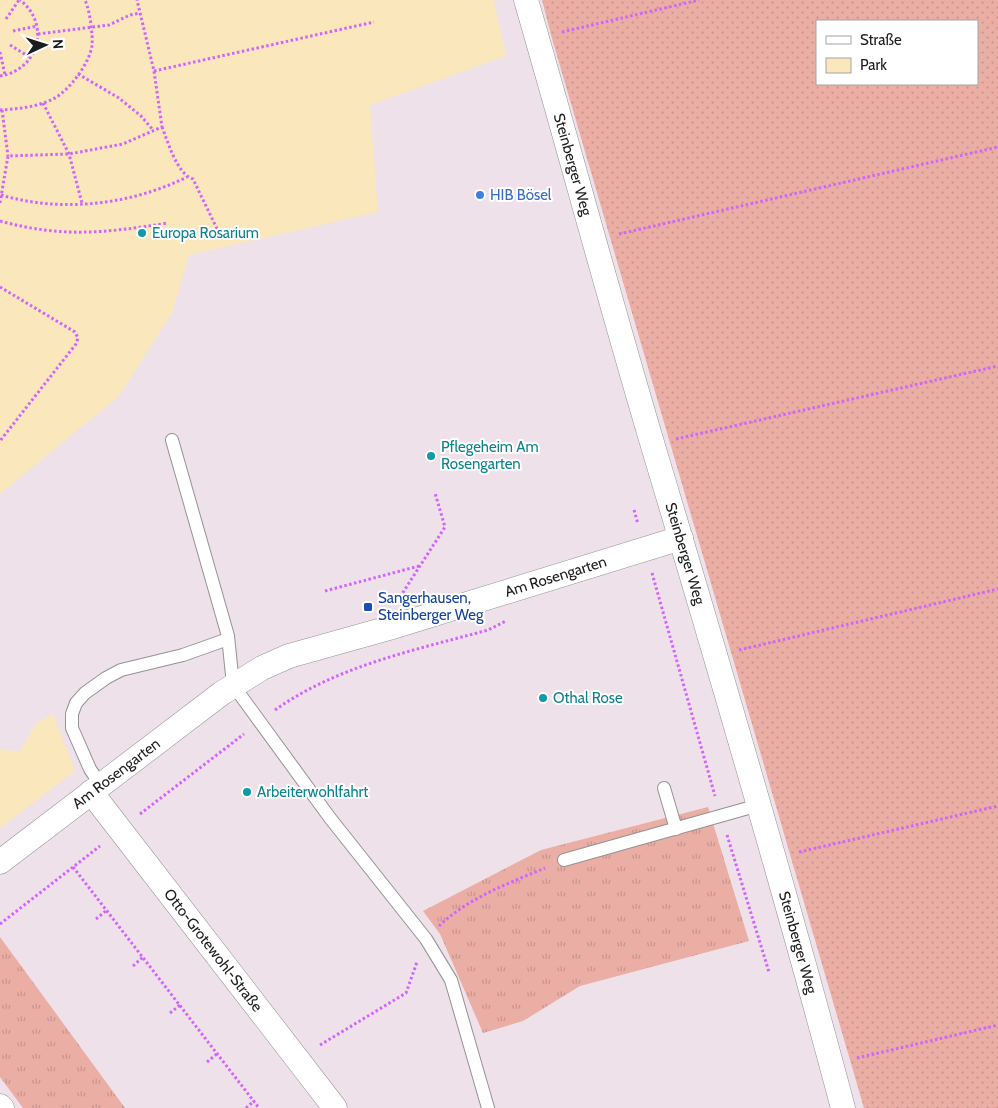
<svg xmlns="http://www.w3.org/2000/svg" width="998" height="1108" font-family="Cabin,sans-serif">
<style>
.grass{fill:url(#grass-tufts)}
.park{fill:#fae7bc}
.garden{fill:url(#garden-dots);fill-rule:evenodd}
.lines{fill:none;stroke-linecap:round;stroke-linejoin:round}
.lane-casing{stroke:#939393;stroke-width:14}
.street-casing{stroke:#939393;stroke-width:25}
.path{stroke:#d264fd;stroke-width:3;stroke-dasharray:2.5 2.5;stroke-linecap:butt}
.lane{stroke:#fff;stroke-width:12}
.street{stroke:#fff;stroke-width:24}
.shop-dot{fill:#3f7fe0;stroke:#fff;stroke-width:2}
.culture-dot{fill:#0f9aa8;stroke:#fff;stroke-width:2}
.transit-dot{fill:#1a4fb4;stroke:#fff;stroke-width:2}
.labels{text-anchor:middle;stroke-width:4;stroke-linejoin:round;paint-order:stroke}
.street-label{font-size:15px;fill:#1c1c1c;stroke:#fff}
.shop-label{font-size:15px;fill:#366cbe;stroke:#fff;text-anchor:start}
.culture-label{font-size:15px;fill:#0d838f;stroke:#fff;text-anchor:start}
.transit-label{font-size:15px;fill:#164399;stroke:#fff;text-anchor:start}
</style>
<defs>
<pattern id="grass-tufts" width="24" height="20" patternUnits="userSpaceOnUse" patternTransform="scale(1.25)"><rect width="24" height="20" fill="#eaaea5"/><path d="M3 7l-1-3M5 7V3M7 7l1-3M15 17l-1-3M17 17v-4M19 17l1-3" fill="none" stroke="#c8958d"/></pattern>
<pattern id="garden-dots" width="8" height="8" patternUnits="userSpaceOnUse" patternTransform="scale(1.25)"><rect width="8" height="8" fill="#eaaea5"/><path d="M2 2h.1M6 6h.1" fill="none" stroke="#c8958d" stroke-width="1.8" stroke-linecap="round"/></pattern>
</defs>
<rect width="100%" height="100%" fill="#eee1ea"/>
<!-- grass -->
<g class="grass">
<path d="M 708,807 L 749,941 L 580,986 L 523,1021 L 483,1033 L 440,934 L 423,911 L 541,850 Z"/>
<path d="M 0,937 L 125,1108 L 23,1108 L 0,1077 Z"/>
</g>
<!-- park -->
<g class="park">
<path d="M 0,0 L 494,0 L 506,56 L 370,105 L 378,212 L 189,255 L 172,313 L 119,396 L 0,494 Z"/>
<path d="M 53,714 L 75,771 L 0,828 L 0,750 L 20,751 L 36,723 Z"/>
</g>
<!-- garden -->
<path class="garden" d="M 542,0 L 998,0 L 998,1108 L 864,1108 L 551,35 ZM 817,21 L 977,21 L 977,84 L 817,84 Z"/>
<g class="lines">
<!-- lane casing -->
<g class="lane-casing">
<g id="lane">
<path d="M 172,440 L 228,636 L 233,685 L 330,818 L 426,939 L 451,980 L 488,1108"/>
<path d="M 100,784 L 90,769 L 72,728 L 72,714 L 76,703 L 85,693 L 106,678 L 121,670 L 183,655 L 228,639"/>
<path d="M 664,788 L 676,829"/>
<path d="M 564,860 L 759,805"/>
</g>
</g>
<!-- street casing -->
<g class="street-casing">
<g id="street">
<path id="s1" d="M 526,0 C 569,148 609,298 653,446 C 719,666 784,886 843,1108"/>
<path id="s2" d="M 91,792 L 335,1108"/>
<path id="s3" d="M 0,862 L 222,693 L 262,668 L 289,656 L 389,628 L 681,538"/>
<path d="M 0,1106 L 2,1108"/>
</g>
</g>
<!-- path -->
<g class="path">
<path d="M 6,19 L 19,0"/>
<path d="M 13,31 L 37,26"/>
<path d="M 562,32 L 699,0"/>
<path d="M 38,34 L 109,25 L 130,15 L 140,13"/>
<path d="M 10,45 L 31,58"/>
<path d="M 0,52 L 5,75"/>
<path d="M 154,71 L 374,22"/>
<path d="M 78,74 L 119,98 L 141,116 L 153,130"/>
<path d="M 0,76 C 39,70 51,24 20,0"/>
<path d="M 43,103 L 69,154 L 82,203"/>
<path d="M 0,110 C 18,109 37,107 53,99 C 69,91 89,64 92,46 C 93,34 90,11 85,0"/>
<path d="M 2,110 L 8,156"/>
<path d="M 162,127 C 168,142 177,174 193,179 L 220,235"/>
<path d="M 1,195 C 62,213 130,205 187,177"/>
<path d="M 0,203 L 8,156 L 69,154 L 123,144 L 162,127 L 154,71 L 137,0"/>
<path d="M 0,221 C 62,238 105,233 168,223"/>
<path d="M 619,234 L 998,147"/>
<path d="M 0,287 L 75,332 L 78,338 L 76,344 L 0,441"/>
<path d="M 676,439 L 998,366"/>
<path d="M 634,510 L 638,524"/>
<path d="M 652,573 L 715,796"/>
<path d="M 325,591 L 419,566"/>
<path d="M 400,597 L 445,527 L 435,493"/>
<path d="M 739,650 L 998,589"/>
<path d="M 275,710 C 337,666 415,650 488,630 L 506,621"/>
<path d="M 140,814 L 244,734"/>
<path d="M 727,835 L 769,972"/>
<path d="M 799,852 L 998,806"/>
<path d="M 73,867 L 259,1108"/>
<path d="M 96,919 L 107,910"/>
<path d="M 0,924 L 100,846"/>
<path d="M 439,926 C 468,898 509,883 545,868"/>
<path d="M 133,966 L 143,957"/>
<path d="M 170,1013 L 180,1005"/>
<path d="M 320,1045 L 406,993 L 417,962"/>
<path d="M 857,1058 L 998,1025"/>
<path d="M 207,1062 L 218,1053"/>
<path d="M 246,1108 L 254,1101"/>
</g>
<!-- lane -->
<use href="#lane" class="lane"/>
<!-- street -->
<use href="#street" class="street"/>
</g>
<!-- markers -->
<circle class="shop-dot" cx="480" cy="195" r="5"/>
<g class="culture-dot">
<circle cx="142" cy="233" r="5"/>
<circle cx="431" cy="456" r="5"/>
<circle cx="543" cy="698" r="5"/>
<circle cx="247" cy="792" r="5"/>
</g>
<rect class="transit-dot" x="363" y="602" width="10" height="10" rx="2.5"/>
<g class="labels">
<!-- street labels -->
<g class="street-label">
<text dy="5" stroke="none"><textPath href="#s1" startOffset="171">Steinberger Weg</textPath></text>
<text dy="5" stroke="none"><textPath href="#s1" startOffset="576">Steinberger Weg</textPath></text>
<text dy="5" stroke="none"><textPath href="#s3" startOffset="634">Am Rosengarten</textPath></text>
<text dy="5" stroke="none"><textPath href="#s3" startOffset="146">Am Rosengarten</textPath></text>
<text dy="5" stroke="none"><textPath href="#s1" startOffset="981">Steinberger Weg</textPath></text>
<text dy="5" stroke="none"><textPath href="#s2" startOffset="200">Otto-Grotewohl-Straße</textPath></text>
</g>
<!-- shop labels -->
<g class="shop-label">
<text x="490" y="200">HIB Bösel</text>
</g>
<!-- culture labels -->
<g class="culture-label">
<text x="152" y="238">Europa Rosarium</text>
<text x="441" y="452">Pflegeheim Am<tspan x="441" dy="17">Rosengarten</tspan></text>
<text x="553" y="703">Othal Rose</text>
<text x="257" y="797">Arbeiterwohlfahrt</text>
</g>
<!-- transit labels -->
<g class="transit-label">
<text x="378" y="603">Sangerhausen,<tspan x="378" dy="17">Steinberger Weg</tspan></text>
</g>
</g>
<!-- legend -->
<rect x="816" y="20" width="162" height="65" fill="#ffffff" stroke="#a4a4a4"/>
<rect x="826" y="36" width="25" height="8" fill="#ffffff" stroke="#a4a4a4"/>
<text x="860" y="45" font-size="15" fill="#1c1c1c">Straße</text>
<rect x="826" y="58" width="25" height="15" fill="#fae7bc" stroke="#a4a4a4"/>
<text x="860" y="70" font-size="15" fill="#1c1c1c">Park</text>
<!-- north arrow -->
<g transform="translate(45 45) rotate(86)" stroke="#ffffff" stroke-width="4" paint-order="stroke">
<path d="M0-4L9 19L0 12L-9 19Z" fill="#1c1c1c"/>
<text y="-8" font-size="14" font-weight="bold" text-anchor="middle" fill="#1c1c1c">N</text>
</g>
</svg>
